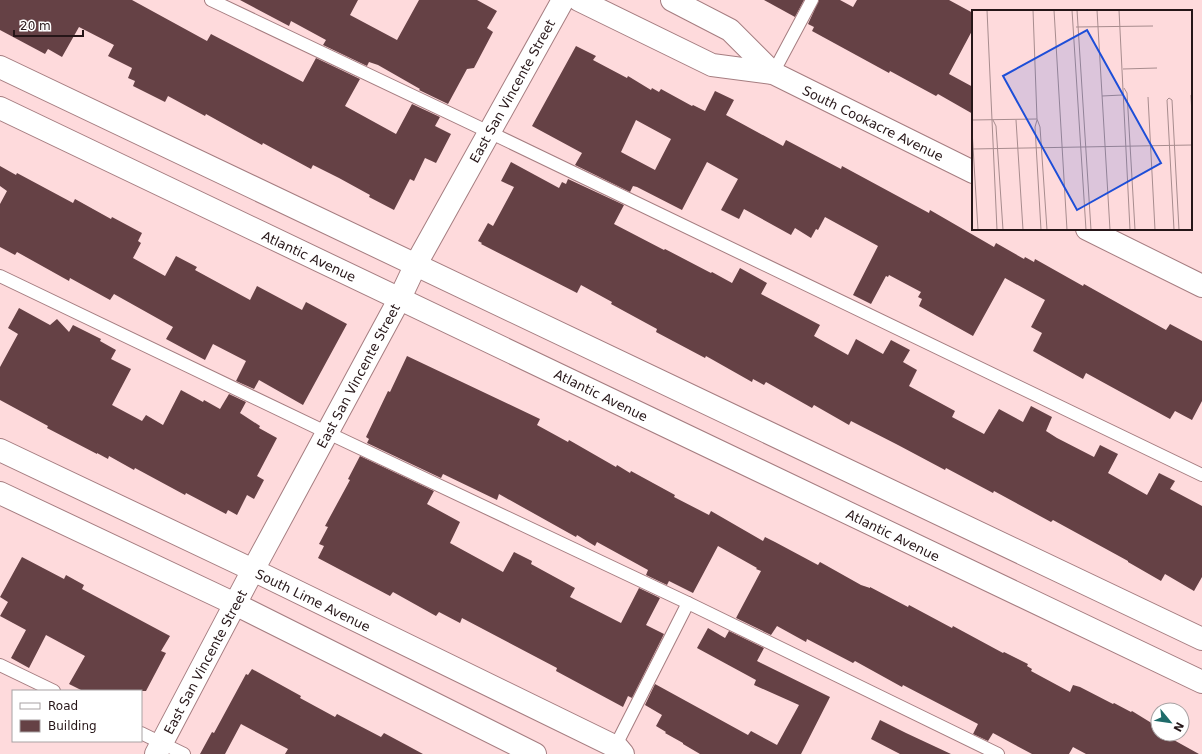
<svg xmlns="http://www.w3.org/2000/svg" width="1202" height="754" font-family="'DejaVu Sans',sans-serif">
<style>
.building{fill:#654145;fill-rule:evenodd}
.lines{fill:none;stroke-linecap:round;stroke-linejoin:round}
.lane-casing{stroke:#a57d80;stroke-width:14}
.street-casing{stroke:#a57d80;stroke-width:24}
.primary-casing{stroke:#a57d80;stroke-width:24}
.lane{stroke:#fff;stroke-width:12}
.street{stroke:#fff;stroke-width:22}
.primary{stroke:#fff;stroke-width:22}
.labels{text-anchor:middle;stroke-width:4;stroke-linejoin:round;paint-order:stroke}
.street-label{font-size:13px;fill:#261618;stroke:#fff}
.inset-road{fill:none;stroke:#a88c8e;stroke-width:1}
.view{fill:#1d4ed8;fill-opacity:0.15;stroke:#1d4ed8;stroke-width:2}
.inset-edge{fill:none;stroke:#261618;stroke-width:2}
</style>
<rect width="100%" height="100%" fill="#fedadc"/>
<!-- building -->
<g class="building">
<path d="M 0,0 L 132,0 L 207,41 L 211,34 L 303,82 L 316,58 L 360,79 L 345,106 L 396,134 L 412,104 L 440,117 L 435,126 L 451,134 L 436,163 L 425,158 L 414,181 L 410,179 L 394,210 L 369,197 L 370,195 L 339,178 L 313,165 L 311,169 L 263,143 L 262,145 L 206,114 L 205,116 L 168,96 L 165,102 L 133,86 L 135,81 L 128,78 L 132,68 L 108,56 L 114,45 L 79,27 L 62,57 L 48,49 L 45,54 L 0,30 Z"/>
<path d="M 240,0 L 358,0 L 350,15 L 397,40 L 419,0 L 477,0 L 497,11 L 487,28 L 493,32 L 474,68 L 467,69 L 448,104 L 419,90 L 420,89 L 378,65 L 369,62 L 367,66 L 323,45 L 326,40 L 291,21 L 289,26 Z"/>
<path d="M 764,0 L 804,0 L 795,17 Z"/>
<path d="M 819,0 L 840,0 L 853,7 L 857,0 L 949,0 L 973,13 L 973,29 L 949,74 L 973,87 L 973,114 L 938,94 L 936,96 L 890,71 L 889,73 L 812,31 L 814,27 L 808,24 Z"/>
<path d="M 576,46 L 596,56 L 593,60 L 627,78 L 628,76 L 651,90 L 652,88 L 659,92 L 661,89 L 692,106 L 693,105 L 705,111 L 715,91 L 734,100 L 726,115 L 783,146 L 786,140 L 841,169 L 842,166 L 929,213 L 930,210 L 994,247 L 996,243 L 1024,259 L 1025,257 L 1034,262 L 1035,259 L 1083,286 L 1084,284 L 1166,330 L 1170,324 L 1202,341 L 1202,401 L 1192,420 L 1175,411 L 1170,419 L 1086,373 L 1083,379 L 1033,351 L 1042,333 L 1031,327 L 1045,300 L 1005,278 L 973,336 L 919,306 L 922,299 L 918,297 L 921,292 L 889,275 L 888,277 L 886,276 L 871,304 L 853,295 L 878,246 L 825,217 L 818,230 L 816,229 L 811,238 L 795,228 L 791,235 L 744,209 L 739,219 L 721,210 L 738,179 L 707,162 L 682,210 L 637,187 L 633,186 L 630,192 L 575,165 L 582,153 L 532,126 ZM 636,120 L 671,139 L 655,170 L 621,152 Z"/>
<path d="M 511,162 L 559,188 L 562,182 L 566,184 L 568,179 L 624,205 L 614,224 L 664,250 L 665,249 L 711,273 L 712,272 L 732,283 L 740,268 L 767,283 L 761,294 L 820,325 L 814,336 L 848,355 L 856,339 L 883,354 L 891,340 L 910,350 L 903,362 L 917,370 L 909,386 L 955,411 L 952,417 L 984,434 L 999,409 L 1023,422 L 1031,406 L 1052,417 L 1046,431 L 1057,438 L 1094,457 L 1100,445 L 1118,454 L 1108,473 L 1147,495 L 1159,473 L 1175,481 L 1170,489 L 1202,506 L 1202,577 L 1194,591 L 1165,574 L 1161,581 L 1128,562 L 1128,561 L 1053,520 L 1051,522 L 994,491 L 993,493 L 946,468 L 945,470 L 898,445 L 851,421 L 849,425 L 814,405 L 812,408 L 766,382 L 764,385 L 753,379 L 752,382 L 706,356 L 705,358 L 656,332 L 657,329 L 611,304 L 612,302 L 581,285 L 577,293 L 481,244 L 482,243 L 478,241 L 488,223 L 493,226 L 514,187 L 501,181 Z"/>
<path d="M 0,166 L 16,175 L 17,173 L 73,203 L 75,199 L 111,219 L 112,217 L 142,233 L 138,241 L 141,243 L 133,258 L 165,276 L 176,256 L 197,267 L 195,270 L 250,300 L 257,286 L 302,310 L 306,302 L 347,324 L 303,405 L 259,380 L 254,389 L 236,381 L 246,361 L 213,344 L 205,360 L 166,339 L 173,327 L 114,294 L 110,300 L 70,278 L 69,281 L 17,252 L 15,255 L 0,247 L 0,204 L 7,191 L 0,186 Z"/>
<path d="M 19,308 L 50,325 L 57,319 L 69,332 L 73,325 L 101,339 L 100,341 L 116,350 L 111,359 L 131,369 L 112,405 L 142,421 L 146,415 L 163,425 L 181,390 L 203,402 L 204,400 L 220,409 L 229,394 L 246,402 L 240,413 L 260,426 L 259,428 L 277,438 L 257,476 L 264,480 L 254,499 L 247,495 L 237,515 L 228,510 L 226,514 L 186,493 L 185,495 L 135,468 L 134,470 L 109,456 L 108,459 L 97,453 L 97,454 L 47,428 L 48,426 L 0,400 L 0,367 L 18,334 L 8,328 Z"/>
<path d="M 407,356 L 540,419 L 537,425 L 568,442 L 569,440 L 616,467 L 617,465 L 630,473 L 631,471 L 675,495 L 674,497 L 709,515 L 711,511 L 763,541 L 765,537 L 775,542 L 818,565 L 820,562 L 861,585 L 870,588 L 870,587 L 908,607 L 909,605 L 952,628 L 953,626 L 1003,653 L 1004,652 L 1028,664 L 1027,666 L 1032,669 L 1031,671 L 1070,692 L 1073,685 L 1080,687 L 1113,704 L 1114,703 L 1131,712 L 1132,711 L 1158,727 L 1158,734 L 1163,734 L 1199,754 L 1086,754 L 1073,747 L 1069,754 L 1032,754 L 993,733 L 988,741 L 973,734 L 978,724 L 903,685 L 902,687 L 855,661 L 853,663 L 807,639 L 806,642 L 777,626 L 771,635 L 736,618 L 761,571 L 756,569 L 757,568 L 718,546 L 693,593 L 669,581 L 667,585 L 646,575 L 648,570 L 597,542 L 595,546 L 577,535 L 576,537 L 499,494 L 497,500 L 443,474 L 441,478 L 367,443 L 369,439 L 366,437 L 388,391 L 390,392 Z"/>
<path d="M 360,456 L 434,491 L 427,504 L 460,522 L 450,543 L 503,572 L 514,552 L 532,561 L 531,564 L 575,588 L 570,597 L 621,623 L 639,588 L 660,598 L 646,625 L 664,634 L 632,698 L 628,696 L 623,707 L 556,671 L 557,668 L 462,618 L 460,623 L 439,612 L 436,616 L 393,592 L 390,596 L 318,558 L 324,546 L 319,544 L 328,527 L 325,526 L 350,480 L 348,479 Z"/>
<path d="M 22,557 L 64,579 L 66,575 L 84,585 L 82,589 L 170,636 L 161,651 L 166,653 L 146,691 L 83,691 L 69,684 L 85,656 L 46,635 L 29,668 L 11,658 L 26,630 L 0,616 L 8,602 L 0,597 Z"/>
<path d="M 708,628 L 725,638 L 729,631 L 764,648 L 757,661 L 830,697 L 801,754 L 700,754 L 683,744 L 683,743 L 665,733 L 666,732 L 656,726 L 662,715 L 645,705 L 655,684 L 748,735 L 751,731 L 777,745 L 799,705 L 754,685 L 756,680 L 697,648 Z"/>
<path d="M 252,669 L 301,696 L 300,698 L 335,717 L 337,714 L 381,737 L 384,733 L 423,754 L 285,754 L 288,749 L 241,724 L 225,754 L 200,754 L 212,732 L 214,733 L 246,674 L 248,675 Z"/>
<path d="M 880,720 L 906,733 L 951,754 L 900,754 L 871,739 Z"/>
</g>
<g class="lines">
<!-- lane casing -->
<g class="lane-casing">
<g id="lane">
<path d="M 211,0 L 489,132 L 1202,475"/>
<path d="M 773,73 L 812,0"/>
<path d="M 0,276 L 328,433 L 688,603 L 998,754"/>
<path d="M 0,665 L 54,691"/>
<path d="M 141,733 L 184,754"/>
<path d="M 615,747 L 688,603"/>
</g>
</g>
<!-- street casing -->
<g class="street-casing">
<g id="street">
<path d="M 579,0 L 712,65 L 773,73 L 973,172"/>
<path d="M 672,0 L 730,30 L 773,73"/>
<path d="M 1087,229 L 1202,286"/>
<path d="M 0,450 L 253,570 L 618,748 L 623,754"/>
<path d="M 0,493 L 235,604 L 535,754"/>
<path d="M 156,754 L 253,570 L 400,298 L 416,264 L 563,0"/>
</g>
</g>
<!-- primary casing -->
<g class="primary-casing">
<g id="primary">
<path d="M 0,67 L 1202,639"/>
<path d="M 0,108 L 1202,682"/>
</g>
</g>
<!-- lane -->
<use href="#lane" class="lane"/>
<!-- street -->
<use href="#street" class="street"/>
<!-- primary -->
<use href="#primary" class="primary"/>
</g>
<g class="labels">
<!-- street labels -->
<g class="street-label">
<text transform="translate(512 91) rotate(-61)" y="5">East San Vincente Street</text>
<text transform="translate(873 123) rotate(26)" y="5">South Cookacre Avenue</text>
<text transform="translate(309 256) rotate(25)" y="5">Atlantic Avenue</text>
<text transform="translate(358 376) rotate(-62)" y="5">East San Vincente Street</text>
<text transform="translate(601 395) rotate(26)" y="5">Atlantic Avenue</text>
<text transform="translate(893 535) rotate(26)" y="5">Atlantic Avenue</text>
<text transform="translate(313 600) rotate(26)" y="5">South Lime Avenue</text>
<text transform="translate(205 662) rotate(-62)" y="5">East San Vincente Street</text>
</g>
</g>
<!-- overview -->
<g transform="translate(972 10)">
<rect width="220" height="220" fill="#fedadc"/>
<path class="inset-road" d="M 15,0 L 25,220M 61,0 L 65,109 L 68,117 L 75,220M 82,0 L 95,220M 100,0 L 114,220M 105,0 L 119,220M 125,0 L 138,220M 147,0 L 158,220M 104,17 L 181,16M 151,59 L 185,58M 152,78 L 155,83 L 163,220M 219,85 L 220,106M 130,86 L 150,85M 176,87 L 183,220M 0,110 L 65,109M 21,110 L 24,116 L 31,220M 44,110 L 51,220M 65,110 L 63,117 L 69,220M 0,120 L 6,220M 0,139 L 220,135M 202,220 L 195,90 L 197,88 L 200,90 L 207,220"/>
<path class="view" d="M 115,20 L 189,153 L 105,200 L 31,66 Z"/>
<rect width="220" height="220" class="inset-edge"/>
</g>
<!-- legend -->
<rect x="12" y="690" width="130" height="52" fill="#ffffff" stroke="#a8a2a3"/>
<rect x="20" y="703" width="20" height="6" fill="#ffffff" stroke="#a8a2a3"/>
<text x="48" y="710" font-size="12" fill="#261618">Road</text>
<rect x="20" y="720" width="20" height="12" fill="#654145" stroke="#a8a2a3"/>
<text x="48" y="730" font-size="12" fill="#261618">Building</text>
<!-- north arrow -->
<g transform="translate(1170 722) rotate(119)"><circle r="19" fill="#ffffff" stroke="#a8a2a3"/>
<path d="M0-3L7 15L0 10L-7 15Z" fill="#1f6b6a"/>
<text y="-6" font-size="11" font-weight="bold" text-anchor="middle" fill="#261618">N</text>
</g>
<!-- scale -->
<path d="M14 30v6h69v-6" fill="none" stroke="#261618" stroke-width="2"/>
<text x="20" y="30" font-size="12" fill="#261618" stroke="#ffffff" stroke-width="3" paint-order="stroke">20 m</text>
</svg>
